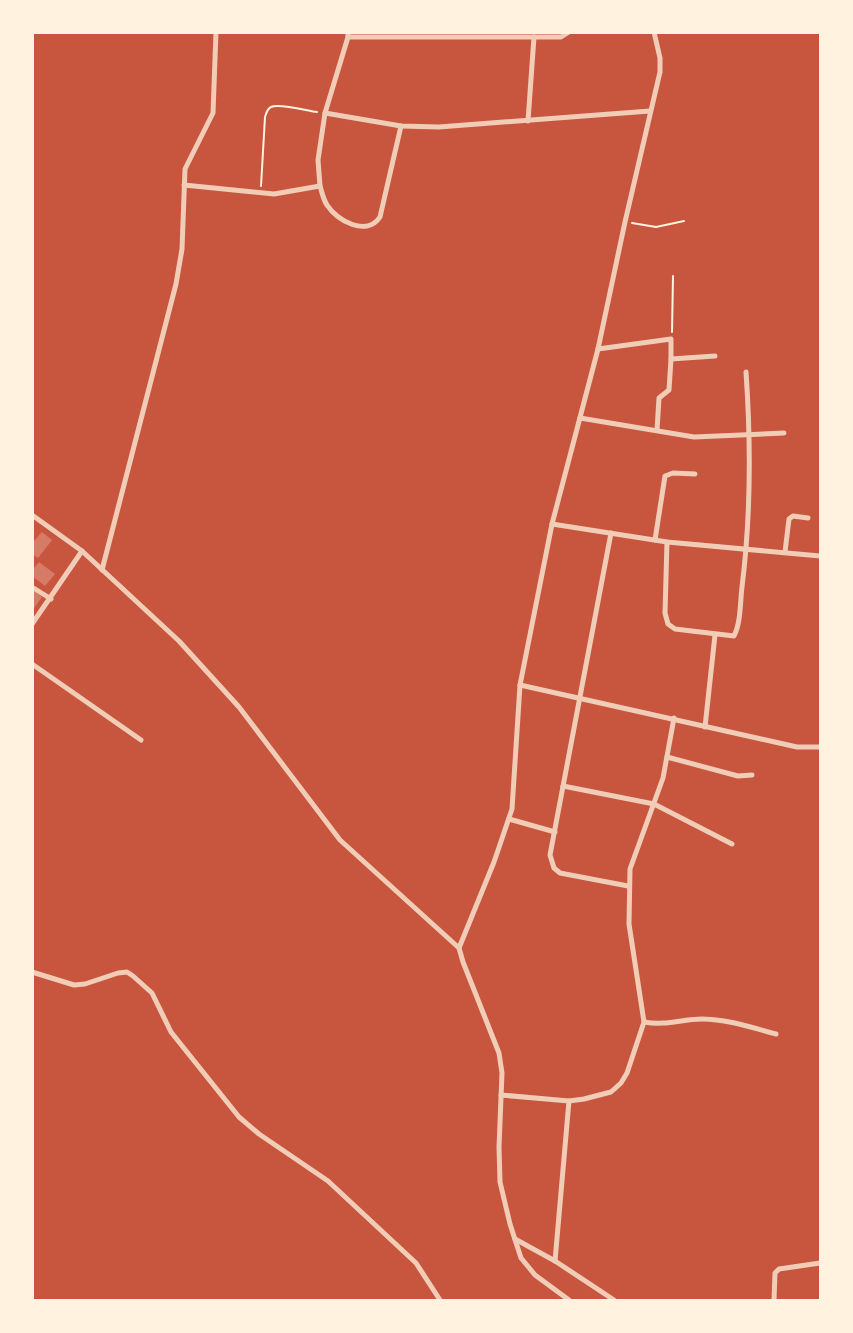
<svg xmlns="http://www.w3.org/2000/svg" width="853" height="1333" font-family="'Alegreya Sans',sans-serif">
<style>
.building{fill:#d67c66}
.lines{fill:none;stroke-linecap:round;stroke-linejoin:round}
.path{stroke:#fff3e0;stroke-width:2}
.minor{stroke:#f1ccb7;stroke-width:5}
</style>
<rect width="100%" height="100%" fill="#c8553d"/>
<!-- building -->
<g class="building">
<path d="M 42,532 L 52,540 L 38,558 L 32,554 L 32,543 Z"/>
<path d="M 39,562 L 55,574 L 45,586 L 32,576 L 32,570 Z"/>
<path d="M 32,589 L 42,597 L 34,608 L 32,607 Z"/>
</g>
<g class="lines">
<!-- path -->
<g class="path">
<path d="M 261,186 L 265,117 C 266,114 267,109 271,107 C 279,103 308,111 317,112"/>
<path d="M 632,223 L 656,227 L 684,221"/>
<path d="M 672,332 L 673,276"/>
</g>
<!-- minor -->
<g class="minor">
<path d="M 348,37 L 561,37 L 569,32"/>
<path d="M 325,113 L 348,37 L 348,32"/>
<path d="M 528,121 L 534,37"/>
<path d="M 184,185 L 274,194 L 320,186 C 322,192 323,199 327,205 C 337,221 367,237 380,217 L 401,126"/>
<path d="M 320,186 L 318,160 L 325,113 L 401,126 L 439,127 L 650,111"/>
<path d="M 598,349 L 671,339 L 671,359 L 715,356"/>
<path d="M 580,418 L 694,437 L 784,433"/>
<path d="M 657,430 L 659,398 L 669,390 L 671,359"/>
<path d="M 32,515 L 82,551 L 179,641 L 239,707 L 340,840 L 459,948"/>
<path d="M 552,524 L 667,542 L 820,556"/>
<path d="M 611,533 L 550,855 L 554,868 L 560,873 L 628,886"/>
<path d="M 655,540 L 665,476 L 673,473 L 695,474"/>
<path d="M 667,542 L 665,613 L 668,624 L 675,629 L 734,636 C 741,622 740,603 742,587 C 751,515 751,444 746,372"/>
<path d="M 785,552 L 789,519 L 793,516 L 808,518"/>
<path d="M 102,570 L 176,284 L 182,249 L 185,169 L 213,113 L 216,32"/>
<path d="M 32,587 L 51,599"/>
<path d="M 32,624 L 82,551"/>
<path d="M 32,664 L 141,740"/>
<path d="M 520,685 L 797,747 L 820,747"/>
<path d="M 705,727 L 715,635"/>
<path d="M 667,757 L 738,776 L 752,775"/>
<path d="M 563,786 L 654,804 L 732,844"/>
<path d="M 509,819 L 555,832"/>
<path d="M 32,972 L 74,985 L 85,984 L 118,973 L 127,972 L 133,976 L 152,993 L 171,1032 L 239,1117 L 259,1134 L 328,1181 L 416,1263 L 440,1300"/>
<path d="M 644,1022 C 667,1026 681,1019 702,1019 C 727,1019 753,1028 776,1034"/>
<path d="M 501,1095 L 569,1101 L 584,1099 L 611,1092 L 621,1083 L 627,1073 L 644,1022 L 629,924 L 630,869 L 663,778 L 674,718"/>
<path d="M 515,1239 L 555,1261 L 614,1300"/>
<path d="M 555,1261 L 569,1101"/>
<path d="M 569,1300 L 535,1275 L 526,1264 L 521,1258 L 510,1224 L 500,1182 L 499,1147 L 502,1073 L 499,1053 L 463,962 L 459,948 L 494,862 L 512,809 L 520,685 L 552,524 L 598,349 L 625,222 L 660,72 L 660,58 L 654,32"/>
<path d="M 774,1300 L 775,1273 L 779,1269 L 820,1263"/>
</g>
</g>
<!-- border -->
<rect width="853" height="1333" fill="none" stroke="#fff3e0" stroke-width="68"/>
</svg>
